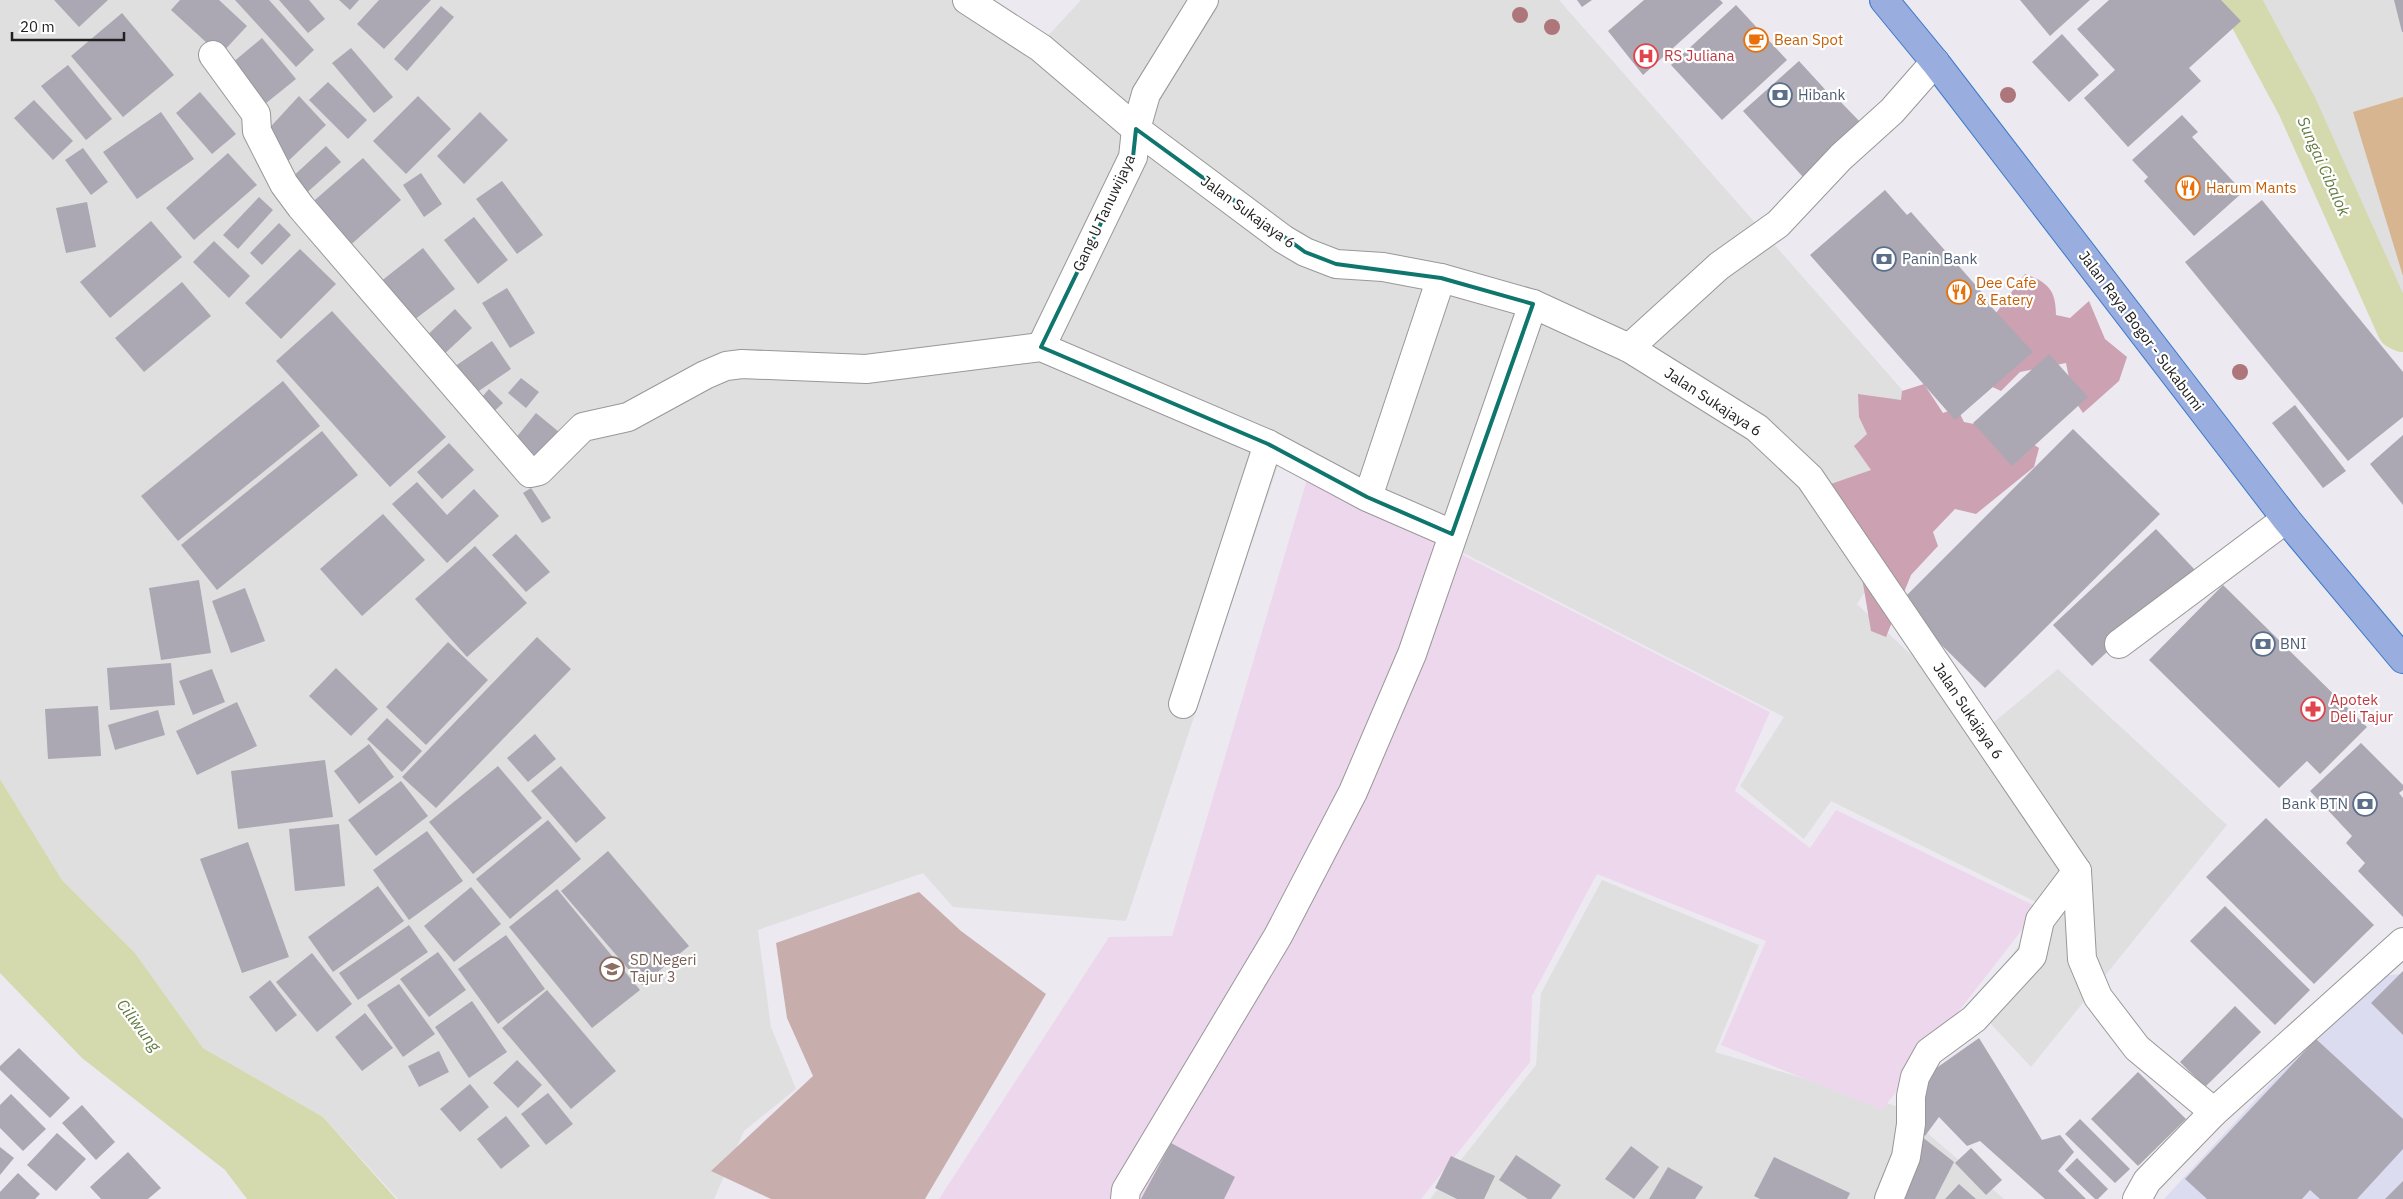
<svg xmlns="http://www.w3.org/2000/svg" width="2403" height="1199" font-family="'IBM Plex Sans',sans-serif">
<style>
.residential{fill:#dfdfdf}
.commercial{fill:#dbdcef}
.farmland{fill:#edd7ed}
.forest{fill:#cca2b2}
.cemetery{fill:#c7aead}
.pitch{fill:#d7b590}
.water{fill:#d4daae}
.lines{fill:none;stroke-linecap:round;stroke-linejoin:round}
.canal{stroke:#d4daae;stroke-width:40}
.building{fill:#aba8b3}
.street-casing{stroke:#989898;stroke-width:30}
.highway-casing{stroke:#3a7acb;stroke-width:30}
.street{stroke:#fff;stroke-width:28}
.highway{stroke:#99addf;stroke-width:28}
.tree{fill:#ad767a}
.marked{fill:none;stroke:#0f766e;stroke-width:4;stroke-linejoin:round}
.labels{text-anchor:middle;stroke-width:4.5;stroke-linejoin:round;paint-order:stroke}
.food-label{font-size:15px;fill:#c56008;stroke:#fff;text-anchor:start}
.health-label{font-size:15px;fill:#be3a42;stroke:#fff;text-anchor:start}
.service-label{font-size:15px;fill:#4e5e75;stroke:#fff;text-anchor:start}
.street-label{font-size:15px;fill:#212121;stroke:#fff}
.education-label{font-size:15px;fill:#785e54;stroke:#fff;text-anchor:start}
.water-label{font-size:16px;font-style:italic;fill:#647b41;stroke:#fff}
</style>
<rect width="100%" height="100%" fill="#ede9f1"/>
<!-- residential -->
<g class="residential">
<path d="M 0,0 L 987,0 L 1043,41 L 1081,0 L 1559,0 L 1957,452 L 1857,604 L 1988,727 L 2058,669 L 2227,825 L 2031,1067 L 1975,1007 L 2046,907 L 1831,801 L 1804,839 L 1740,786 L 1784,717 L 1280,459 L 1126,921 L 953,907 L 923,873 L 758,930 L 771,1027 L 796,1089 L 744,1131 L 714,1199 L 398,1199 L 323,1117 L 203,1048 L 135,953 L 62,880 L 0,779 Z"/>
<path d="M 2234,0 L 2403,0 L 2403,311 L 2387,302 Z"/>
<path d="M 1602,880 L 1759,945 L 1715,1052 L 1896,1106 L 2004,1199 L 1430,1199 L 1536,1065 L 1541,993 Z"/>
</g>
<!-- commercial -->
<path class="commercial" d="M 2403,974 L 2403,1199 L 2164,1199 L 2369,977 Z"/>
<!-- farmland -->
<path class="farmland" d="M 1308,476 L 1770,712 L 1735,791 L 1810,848 L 1836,810 L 2039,908 L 1882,1110 L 1721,1045 L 1766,941 L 1597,874 L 1532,996 L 1530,1062 L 1421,1199 L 939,1199 L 1109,937 L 1172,936 Z"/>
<!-- forest -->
<g class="forest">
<path d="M 2025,274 C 2048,282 2056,290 2056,315 L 2070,318 L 2089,301 L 2105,339 L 2127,357 L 2119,381 L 2083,413 L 2073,398 L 2066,363 L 2020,372 L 2001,391 L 1984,383 L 1996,313 Z"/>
<path d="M 1924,384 L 1943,413 L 1957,408 L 1964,422 L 2014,432 L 2039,448 L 2034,467 L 1976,514 L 1955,509 L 1933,532 L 1938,546 L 1911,575 L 1886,637 L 1871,631 L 1858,554 L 1828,485 L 1871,470 L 1854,446 L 1867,434 L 1859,417 L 1858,394 L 1901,400 L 1902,391 Z"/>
</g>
<!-- cemetery -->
<path class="cemetery" d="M 919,892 L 961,931 L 1046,994 L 925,1199 L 771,1199 L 711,1171 L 813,1076 L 787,1018 L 776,943 Z"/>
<!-- pitch -->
<path class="pitch" d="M 2403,97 L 2403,276 L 2353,112 Z"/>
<!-- water -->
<path class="water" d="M 0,779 L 62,880 L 135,953 L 203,1048 L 323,1117 L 396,1199 L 247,1199 L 225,1170 L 82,1058 L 0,973 Z"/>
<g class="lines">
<!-- canal -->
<path class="canal" d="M 2240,0 L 2297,106 L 2397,329 L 2403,332"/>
</g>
<!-- building -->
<g class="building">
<path d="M 54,0 L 108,0 L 79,27 Z"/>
<path d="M 180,0 L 219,0 L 247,26 L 220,55 L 171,10 Z"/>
<path d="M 235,0 L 269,0 L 314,50 L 296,67 Z"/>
<path d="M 279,0 L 309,0 L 325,19 L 308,33 Z"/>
<path d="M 339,0 L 359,0 L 350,10 Z"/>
<path d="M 379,0 L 431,0 L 384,49 L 357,24 Z"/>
<path d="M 1577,0 L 1592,0 L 1582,7 Z"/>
<path d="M 1644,0 L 1720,0 L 1723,3 L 1643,75 L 1608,31 Z"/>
<path d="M 2020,0 L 2090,0 L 2050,36 Z"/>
<path d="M 2109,0 L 2221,0 L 2241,21 L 2189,68 L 2201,81 L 2128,147 L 2084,98 L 2115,70 L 2077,29 Z"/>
<path d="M 2394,0 L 2403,0 L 2403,32 L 2402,32 Z"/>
<path d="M 1736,5 L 1787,60 L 1722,120 L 1671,65 Z"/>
<path d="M 441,6 L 454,17 L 407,71 L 394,59 Z"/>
<path d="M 122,13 L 174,75 L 123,117 L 71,56 Z"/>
<path d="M 2062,34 L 2099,75 L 2069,102 L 2032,62 Z"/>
<path d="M 262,38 L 296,79 L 260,108 L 226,68 Z"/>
<path d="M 351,48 L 393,97 L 374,113 L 332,63 Z"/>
<path d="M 1799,61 L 1832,97 L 1834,95 L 1863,125 L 1803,177 L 1743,111 Z"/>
<path d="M 68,65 L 112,119 L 86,140 L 41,86 Z"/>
<path d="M 328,82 L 367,120 L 348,139 L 309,100 Z"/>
<path d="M 200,92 L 236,134 L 212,154 L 176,113 Z"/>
<path d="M 299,96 L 326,125 L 282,167 L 262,136 Z"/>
<path d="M 418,96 L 451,129 L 406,174 L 373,141 Z"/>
<path d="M 34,100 L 73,141 L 53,160 L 14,118 Z"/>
<path d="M 161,112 L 194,159 L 137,199 L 103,152 Z"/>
<path d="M 480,112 L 508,140 L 464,184 L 437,156 Z"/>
<path d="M 2182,115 L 2198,132 L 2192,137 L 2243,192 L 2194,236 L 2144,181 L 2148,177 L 2132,160 Z"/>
<path d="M 326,146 L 341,162 L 302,197 L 289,180 Z"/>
<path d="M 83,148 L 108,182 L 91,195 L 65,160 Z"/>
<path d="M 228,153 L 257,185 L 194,240 L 166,208 Z"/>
<path d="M 363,158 L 401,200 L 346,249 L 308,206 Z"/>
<path d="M 421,173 L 442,204 L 424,217 L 403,185 Z"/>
<path d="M 502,181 L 543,235 L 517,254 L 476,199 Z"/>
<path d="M 1885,190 L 1907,215 L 1911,212 L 1987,298 L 1985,300 L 2033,352 L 1955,420 L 1810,255 Z"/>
<path d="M 259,197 L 273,210 L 238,249 L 223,235 Z"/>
<path d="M 2262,200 L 2403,372 L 2403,417 L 2348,461 L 2185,262 Z"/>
<path d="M 87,202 L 96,247 L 66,253 L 56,208 Z"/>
<path d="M 474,217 L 508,260 L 478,284 L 444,240 Z"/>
<path d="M 151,221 L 182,257 L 110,318 L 80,282 Z"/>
<path d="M 279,223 L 291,235 L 262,265 L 250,253 Z"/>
<path d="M 214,241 L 250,276 L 229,298 L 193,262 Z"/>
<path d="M 423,248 L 455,289 L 406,326 L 375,286 Z"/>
<path d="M 300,249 L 336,284 L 281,339 L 245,303 Z"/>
<path d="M 182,282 L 211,316 L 144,372 L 115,338 Z"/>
<path d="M 507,288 L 535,333 L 510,348 L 482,303 Z"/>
<path d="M 455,309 L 472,328 L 439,359 L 421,341 Z"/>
<path d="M 332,311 L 446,437 L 390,487 L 276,361 Z"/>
<path d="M 492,341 L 511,369 L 467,399 L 448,371 Z"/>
<path d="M 2049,354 L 2088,397 L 2012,466 L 1973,423 Z"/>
<path d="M 521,378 L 539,392 L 526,408 L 508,393 Z"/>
<path d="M 283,381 L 320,426 L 178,541 L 141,496 Z"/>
<path d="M 489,389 L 503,403 L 487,418 L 475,405 Z"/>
<path d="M 2295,405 L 2346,471 L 2323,488 L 2272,423 Z"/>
<path d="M 536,413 L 559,432 L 535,463 L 511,444 Z"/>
<path d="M 2073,429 L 2160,514 L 1985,688 L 1899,603 Z"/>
<path d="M 322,431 L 358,475 L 217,590 L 181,545 Z"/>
<path d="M 2403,435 L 2403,505 L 2370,464 Z"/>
<path d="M 449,443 L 474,470 L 442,499 L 417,472 Z"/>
<path d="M 417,482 L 447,515 L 474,489 L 499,516 L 447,563 L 392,504 Z"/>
<path d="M 531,488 L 551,518 L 542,523 L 523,493 Z"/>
<path d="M 383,514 L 425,560 L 362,616 L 320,569 Z"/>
<path d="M 2156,529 L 2195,570 L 2092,666 L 2053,625 Z"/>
<path d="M 516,534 L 550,572 L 526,592 L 492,555 Z"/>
<path d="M 475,546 L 527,603 L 467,657 L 415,599 Z"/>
<path d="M 199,580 L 211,653 L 161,660 L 149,588 Z"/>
<path d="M 2223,585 L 2367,727 L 2320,774 L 2307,761 L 2279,788 L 2149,660 Z"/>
<path d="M 245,588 L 265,641 L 231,653 L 212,601 Z"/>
<path d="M 537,637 L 571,669 L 436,808 L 402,777 Z"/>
<path d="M 448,642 L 488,680 L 426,745 L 386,707 Z"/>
<path d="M 171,663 L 175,705 L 110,710 L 107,668 Z"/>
<path d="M 336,668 L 378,709 L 351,736 L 309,696 Z"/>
<path d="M 212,669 L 225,702 L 193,715 L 179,681 Z"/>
<path d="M 237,702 L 257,746 L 197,775 L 176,731 Z"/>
<path d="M 98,706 L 101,756 L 48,759 L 45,709 Z"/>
<path d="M 158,710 L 165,735 L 115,750 L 108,725 Z"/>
<path d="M 387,718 L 422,751 L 402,772 L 367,739 Z"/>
<path d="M 535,734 L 556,759 L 528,782 L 507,758 Z"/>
<path d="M 2361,743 L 2403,785 L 2403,790 L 2399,793 L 2403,798 L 2403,917 L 2358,871 L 2365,863 L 2346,843 L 2352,836 L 2310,791 Z"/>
<path d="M 369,744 L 394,777 L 359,804 L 334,771 Z"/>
<path d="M 325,760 L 333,817 L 238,829 L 231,771 Z"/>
<path d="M 498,766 L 542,818 L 473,874 L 429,822 Z"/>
<path d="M 561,766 L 606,818 L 576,843 L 531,791 Z"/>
<path d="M 401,781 L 428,816 L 376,856 L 348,820 Z"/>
<path d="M 2266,818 L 2374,925 L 2314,984 L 2206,877 Z"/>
<path d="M 548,820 L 581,859 L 510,919 L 476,879 Z"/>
<path d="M 339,824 L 345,886 L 295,891 L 289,829 Z"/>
<path d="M 427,831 L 463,881 L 409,920 L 373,870 Z"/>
<path d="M 248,842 L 289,957 L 242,973 L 200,859 Z"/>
<path d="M 608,851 L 689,946 L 642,985 L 561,891 Z"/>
<path d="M 378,886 L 404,921 L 333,972 L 308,937 Z"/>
<path d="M 471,887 L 501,924 L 454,962 L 424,926 Z"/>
<path d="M 557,889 L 640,990 L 592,1028 L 509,927 Z"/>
<path d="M 2225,906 L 2310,990 L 2275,1025 L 2190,941 Z"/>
<path d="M 409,925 L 428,952 L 358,1000 L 339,973 Z"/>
<path d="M 506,935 L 545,989 L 498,1024 L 458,969 Z"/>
<path d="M 438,952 L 466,990 L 429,1017 L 400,979 Z"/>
<path d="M 312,953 L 352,1004 L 317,1032 L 276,982 Z"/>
<path d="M 2403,971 L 2403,1035 L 2371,1003 Z"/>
<path d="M 270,980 L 297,1015 L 276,1032 L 249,997 Z"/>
<path d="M 399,984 L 435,1034 L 403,1057 L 367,1005 Z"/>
<path d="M 547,990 L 616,1071 L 571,1109 L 502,1028 Z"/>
<path d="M 472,1001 L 507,1052 L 469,1078 L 435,1027 Z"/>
<path d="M 2235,1006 L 2261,1032 L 2205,1087 L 2180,1062 Z"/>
<path d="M 365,1013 L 393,1048 L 362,1071 L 335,1037 Z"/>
<path d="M 1979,1038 L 2042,1140 L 2060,1135 L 2074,1152 L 2058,1171 L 2086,1199 L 2045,1199 L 1980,1141 L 1967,1146 L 1939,1117 L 1925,1136 L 1913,1118 L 1935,1069 Z"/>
<path d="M 2316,1039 L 2403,1119 L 2403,1149 L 2357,1199 L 2320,1199 L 2310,1190 L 2302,1199 L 2207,1199 L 2185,1179 Z"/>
<path d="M 19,1048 L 70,1098 L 50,1118 L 0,1070 L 0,1066 Z"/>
<path d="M 439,1051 L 449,1072 L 419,1087 L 408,1066 Z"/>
<path d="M 517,1060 L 542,1085 L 518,1108 L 493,1083 Z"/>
<path d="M 2138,1072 L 2186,1119 L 2138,1166 L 2091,1119 Z"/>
<path d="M 470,1084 L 489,1107 L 460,1132 L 440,1109 Z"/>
<path d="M 548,1093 L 573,1124 L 546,1145 L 521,1114 Z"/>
<path d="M 11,1094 L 46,1129 L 23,1151 L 0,1128 L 0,1105 Z"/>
<path d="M 82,1105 L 115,1142 L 96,1160 L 62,1123 Z"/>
<path d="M 506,1116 L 530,1146 L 501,1169 L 477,1139 Z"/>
<path d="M 2080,1119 L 2130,1169 L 2115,1183 L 2065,1134 Z"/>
<path d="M 57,1133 L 86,1159 L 56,1191 L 27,1165 Z"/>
<path d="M 1921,1136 L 1954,1162 L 1935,1199 L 1894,1199 Z"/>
<path d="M 1171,1143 L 1235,1177 L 1224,1199 L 1141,1199 Z"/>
<path d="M 1631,1146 L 1659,1167 L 1634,1199 L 1605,1179 Z"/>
<path d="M 0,1147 L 14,1158 L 0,1175 Z"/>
<path d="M 1971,1148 L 2002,1180 L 1986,1195 L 1955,1163 Z"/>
<path d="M 128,1152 L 161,1188 L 148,1199 L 101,1199 L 90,1187 Z"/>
<path d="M 1516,1155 L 1561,1185 L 1551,1199 L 1528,1199 L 1499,1180 Z"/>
<path d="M 1451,1156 L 1495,1176 L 1484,1199 L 1457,1199 L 1435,1188 Z"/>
<path d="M 1774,1157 L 1850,1193 L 1847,1199 L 1760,1199 L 1754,1196 Z"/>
<path d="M 2077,1158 L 2108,1189 L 2098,1199 L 2095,1199 L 2065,1170 Z"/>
<path d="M 1668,1167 L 1703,1187 L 1695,1199 L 1649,1199 Z"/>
<path d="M 18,1173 L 40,1194 L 35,1199 L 0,1199 L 0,1192 Z"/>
<path d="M 2403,1181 L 2403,1199 L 2385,1199 Z"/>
<path d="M 1959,1184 L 1976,1199 L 1945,1199 Z"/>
</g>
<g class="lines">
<!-- street casing -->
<g class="street-casing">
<g id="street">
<path d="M 967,0 L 1041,48 L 1136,129 L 1283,239 L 1305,252 L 1336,264 L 1383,267 L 1441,278 L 1533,304 L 1629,348 L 1757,428 L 1810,478 L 2077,871 L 2082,959 L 2098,997 L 2137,1048 L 2214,1112"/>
<path d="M 213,55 L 256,114 L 257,131 L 284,184 L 301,207 L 530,473 L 539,471 L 583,427 L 628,417 L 705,375 L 726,366 L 742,364 L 866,369 L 1041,347 L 1268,444 L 1367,497 L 1452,534"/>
<path d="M 1041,347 L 1133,157 L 1136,129 L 1146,94 L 1204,0"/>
<path d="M 1629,348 L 1719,266 L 1778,224 L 1841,157 L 1892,111 L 1935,62"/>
<path d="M 1372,485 L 1441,278"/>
<path d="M 2119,644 L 2286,519"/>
<path d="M 1183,704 L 1268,444"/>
<path d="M 1125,1199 L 1126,1190 L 1278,936 L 1353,792 L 1412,654 L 1533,304"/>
<path d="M 1889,1199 L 1906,1157 L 1911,1124 L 1911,1096 L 1915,1077 L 1929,1052 L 1974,1019 L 2032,956 L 2040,920 L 2077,871"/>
<path d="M 2137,1199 L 2147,1181 L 2214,1112 L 2403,942"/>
</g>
</g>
<!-- highway casing -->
<g class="highway-casing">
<path id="highway" d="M 1884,0 L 1935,62 L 2286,519 L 2403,659"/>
</g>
<!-- street -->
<use href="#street" class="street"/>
<!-- highway -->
<use href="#highway" class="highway"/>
</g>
<!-- trees -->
<g class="tree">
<circle cx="1520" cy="15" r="8"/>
<circle cx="1552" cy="27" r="8"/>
<circle cx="2008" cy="95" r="8"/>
<circle cx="2240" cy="372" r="8"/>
</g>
<!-- marked area -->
<path class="marked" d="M 1136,129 L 1305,252 L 1336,264 L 1441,278 L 1533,304 L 1452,534 L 1367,497 L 1268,444 L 1041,347 L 1133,157 Z"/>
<!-- icons -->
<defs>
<g id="cafe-ring" transform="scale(1.25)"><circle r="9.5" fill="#fff" stroke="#e8710a" stroke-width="1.5"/><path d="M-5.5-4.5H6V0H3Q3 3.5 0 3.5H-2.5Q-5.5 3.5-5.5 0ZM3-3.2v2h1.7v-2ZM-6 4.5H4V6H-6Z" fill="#e8710a"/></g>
<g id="hospital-ring" transform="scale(1.25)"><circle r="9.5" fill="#fff" stroke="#e0444e" stroke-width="1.5"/><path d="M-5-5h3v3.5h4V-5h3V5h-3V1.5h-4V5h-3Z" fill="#e0444e"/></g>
<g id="bank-ring" transform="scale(1.25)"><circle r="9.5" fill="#fff" stroke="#5c6f8a" stroke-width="1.5"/><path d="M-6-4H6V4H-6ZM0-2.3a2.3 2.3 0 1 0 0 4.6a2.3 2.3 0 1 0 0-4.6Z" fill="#5c6f8a"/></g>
<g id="restaurant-ring" transform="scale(1.25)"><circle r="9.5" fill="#fff" stroke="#e8710a" stroke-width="1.5"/><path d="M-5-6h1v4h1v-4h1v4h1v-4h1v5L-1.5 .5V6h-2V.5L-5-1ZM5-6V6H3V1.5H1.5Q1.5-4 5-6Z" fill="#e8710a"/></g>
<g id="pharmacy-ring" transform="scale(1.25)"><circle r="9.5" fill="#fff" stroke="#e0444e" stroke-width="1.5"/><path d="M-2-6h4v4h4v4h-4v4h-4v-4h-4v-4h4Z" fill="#e0444e"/></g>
<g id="school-ring" transform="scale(1.25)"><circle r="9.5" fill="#fff" stroke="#8d6e63" stroke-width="1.5"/><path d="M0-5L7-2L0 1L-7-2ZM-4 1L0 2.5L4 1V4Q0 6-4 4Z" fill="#8d6e63"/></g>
</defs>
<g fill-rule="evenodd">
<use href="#cafe-ring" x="1756" y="40"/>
<use href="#hospital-ring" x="1646" y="56"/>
<use href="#bank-ring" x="1780" y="95"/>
<use href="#restaurant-ring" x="2188" y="188"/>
<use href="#bank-ring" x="1884" y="259"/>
<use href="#restaurant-ring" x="1959" y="292"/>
<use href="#bank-ring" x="2263" y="644"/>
<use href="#pharmacy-ring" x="2313" y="709"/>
<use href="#bank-ring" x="2365" y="804"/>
<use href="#school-ring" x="612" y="969"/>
</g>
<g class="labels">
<!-- food labels -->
<g class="food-label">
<text x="1774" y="45">Bean Spot</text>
<text x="2206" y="193">Harum Mants</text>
<text x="1976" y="288">Dee Cafe<tspan x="1976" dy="17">&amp; Eatery</tspan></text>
</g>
<!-- health labels -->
<g class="health-label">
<text x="1664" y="61">RS Juliana</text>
<text x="2330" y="705">Apotek<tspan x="2330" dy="17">Deli Tajur</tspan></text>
</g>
<!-- service labels -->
<g class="service-label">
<text x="1798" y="100">Hibank</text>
<text x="1902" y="264">Panin Bank</text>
<text x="2280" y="649">BNI</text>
<text x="2348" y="809" text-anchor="end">Bank BTN</text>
</g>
<!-- street labels -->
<g class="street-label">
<text transform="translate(1248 212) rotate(36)" y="5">Jalan Sukajaya 6</text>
<text transform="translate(1104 213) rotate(-65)" y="5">Gang U Tanuwijaya</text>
<text transform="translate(2141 331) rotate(53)" y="5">Jalan Raya Bogor - Sukabumi</text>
<text transform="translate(1713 402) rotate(33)" y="5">Jalan Sukajaya 6</text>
<text transform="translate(1968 711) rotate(56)" y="5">Jalan Sukajaya 6</text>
</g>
<!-- education labels -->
<g class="education-label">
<text x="630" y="965">SD Negeri<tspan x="630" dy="17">Tajur 3</tspan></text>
</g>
<!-- water labels -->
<g class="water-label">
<text transform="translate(2324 166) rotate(66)" y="6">Sungai Cibalok</text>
<text transform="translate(139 1025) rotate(53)" y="6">Ciliwung</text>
</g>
</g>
<!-- scale -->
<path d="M12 32v8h112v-8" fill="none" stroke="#212121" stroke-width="2.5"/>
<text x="20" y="32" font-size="15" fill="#212121" stroke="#ffffff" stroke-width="4" paint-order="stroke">20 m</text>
</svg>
